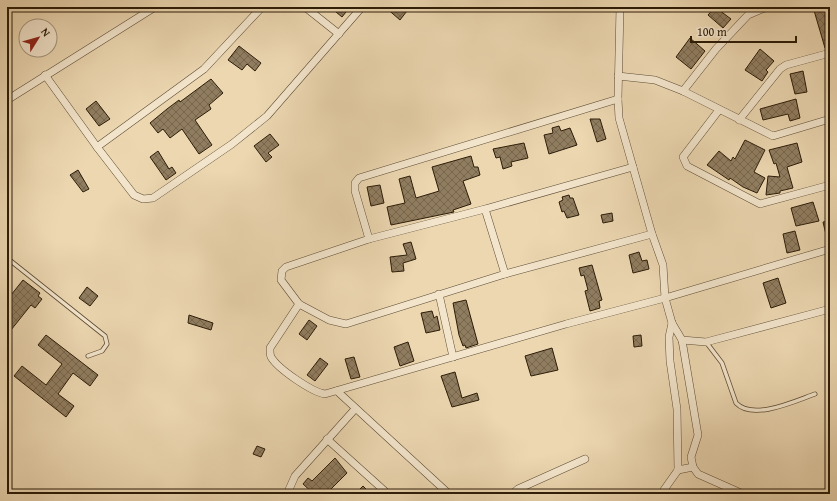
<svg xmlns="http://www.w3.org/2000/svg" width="837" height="501" font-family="'Gentium Book Plus',serif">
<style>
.building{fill:url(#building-cross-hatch);stroke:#2c1c08}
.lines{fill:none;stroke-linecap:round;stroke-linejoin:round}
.service-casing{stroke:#5c4b32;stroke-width:5}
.minor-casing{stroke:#5c4b32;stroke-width:8}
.service{stroke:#f3e5cc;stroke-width:3.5}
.minor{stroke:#f3e5cc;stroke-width:7}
</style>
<defs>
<pattern id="building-cross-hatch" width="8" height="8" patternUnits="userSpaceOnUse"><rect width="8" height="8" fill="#907d60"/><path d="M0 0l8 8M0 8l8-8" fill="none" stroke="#76664d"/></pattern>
</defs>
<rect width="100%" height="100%" fill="#ecd7b1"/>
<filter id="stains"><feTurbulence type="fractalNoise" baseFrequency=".005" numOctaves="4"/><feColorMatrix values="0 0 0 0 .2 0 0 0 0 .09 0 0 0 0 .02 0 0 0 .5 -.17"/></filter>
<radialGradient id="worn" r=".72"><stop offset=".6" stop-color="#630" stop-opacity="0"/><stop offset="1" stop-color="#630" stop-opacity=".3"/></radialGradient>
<!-- building -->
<g class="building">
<path d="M 330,7 L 350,7 L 342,17 Z"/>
<path d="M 385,7 L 410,7 L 400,20 Z"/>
<path d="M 715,7 L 731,19 L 723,28 L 708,15 Z"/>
<path d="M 813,7 L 830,7 L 830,47 L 825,48 Z"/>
<path d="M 690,38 L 705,51 L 691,69 L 676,57 Z"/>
<path d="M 239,46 L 261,63 L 255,71 L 247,64 L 242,70 L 228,60 Z"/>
<path d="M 760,49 L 774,61 L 766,70 L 768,72 L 762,81 L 745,70 Z"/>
<path d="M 803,71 L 807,92 L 795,94 L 790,74 Z"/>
<path d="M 211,79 L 223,93 L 209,105 L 211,109 L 195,120 L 212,145 L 199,154 L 182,129 L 170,138 L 163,129 L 158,133 L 150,123 L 167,109 L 179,100 L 180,102 Z"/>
<path d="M 796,99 L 800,118 L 790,121 L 788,114 L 763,120 L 760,109 Z"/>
<path d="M 96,101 L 110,119 L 99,126 L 86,109 Z"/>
<path d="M 590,119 L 600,119 L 606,139 L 597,142 Z"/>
<path d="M 559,126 L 561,131 L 570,128 L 577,145 L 549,154 L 544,135 L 553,133 L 552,128 Z"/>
<path d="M 270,134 L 279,145 L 268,153 L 272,157 L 266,162 L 254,146 Z"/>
<path d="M 745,140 L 765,150 L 754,172 L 765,178 L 757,193 L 743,187 L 730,178 L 729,180 L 707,165 L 719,151 L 731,161 L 733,157 L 735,159 Z"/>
<path d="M 524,143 L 528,158 L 511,162 L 512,166 L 503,169 L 500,157 L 496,158 L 493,149 Z"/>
<path d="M 797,143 L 802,162 L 787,167 L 793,188 L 780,191 L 780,193 L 766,195 L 768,176 L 780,177 L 776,163 L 774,164 L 769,150 Z"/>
<path d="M 158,151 L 169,169 L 172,167 L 176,173 L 166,180 L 150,157 Z"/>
<path d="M 471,156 L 474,167 L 478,167 L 480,175 L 463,181 L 471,204 L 453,210 L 454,212 L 391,225 L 387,207 L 405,203 L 399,179 L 410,176 L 416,198 L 436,192 L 439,191 L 432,167 Z"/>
<path d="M 78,170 L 89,189 L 83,192 L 70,175 Z"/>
<path d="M 380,185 L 384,203 L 371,206 L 367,187 Z"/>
<path d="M 569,195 L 570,198 L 573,198 L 579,215 L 567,218 L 564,211 L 562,212 L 559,202 L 563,200 L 562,197 Z"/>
<path d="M 813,202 L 819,221 L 796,226 L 791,208 Z"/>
<path d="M 612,213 L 613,221 L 603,223 L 601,215 Z"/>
<path d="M 830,221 L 830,243 L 828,243 L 823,222 Z"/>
<path d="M 795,231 L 800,250 L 787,253 L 783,234 Z"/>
<path d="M 411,242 L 416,259 L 403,263 L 404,271 L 392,272 L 390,257 L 407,255 L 403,244 Z"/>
<path d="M 639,252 L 642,261 L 647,260 L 649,269 L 633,273 L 629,255 Z"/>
<path d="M 592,265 L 602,300 L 599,301 L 600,308 L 590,311 L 585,291 L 588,290 L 584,275 L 581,276 L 579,268 Z"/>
<path d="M 778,278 L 786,303 L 771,308 L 763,283 Z"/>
<path d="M 23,280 L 40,293 L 38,296 L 42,299 L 35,308 L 31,305 L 7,335 L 7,300 Z"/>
<path d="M 87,287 L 98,296 L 90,306 L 79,298 Z"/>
<path d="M 466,300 L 478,344 L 466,348 L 465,345 L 463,346 L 459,335 L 453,303 Z"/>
<path d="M 432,311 L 434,318 L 437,316 L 440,330 L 426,333 L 421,313 Z"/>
<path d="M 189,315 L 213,323 L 211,330 L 188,323 Z"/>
<path d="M 309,320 L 317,326 L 307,340 L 299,334 Z"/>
<path d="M 46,335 L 98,375 L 90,386 L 73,373 L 58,394 L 74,406 L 66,417 L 14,376 L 22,366 L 46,385 L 62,364 L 38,345 Z"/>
<path d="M 641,335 L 642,346 L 634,347 L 633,336 Z"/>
<path d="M 408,342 L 414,361 L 400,366 L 394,347 Z"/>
<path d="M 552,348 L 558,370 L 531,376 L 525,356 Z"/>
<path d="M 354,357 L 360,377 L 351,379 L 345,359 Z"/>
<path d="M 320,358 L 328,364 L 315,381 L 307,375 Z"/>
<path d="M 455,372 L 462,398 L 477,393 L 479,400 L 452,407 L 441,376 Z"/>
<path d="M 257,446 L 265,449 L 261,457 L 253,454 Z"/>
<path d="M 335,458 L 347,473 L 326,494 L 314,494 L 303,484 L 308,478 L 312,481 Z"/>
<path d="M 363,486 L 371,494 L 355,494 Z"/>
</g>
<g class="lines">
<!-- service casing -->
<g class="service-casing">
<g id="service">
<path d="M 7,258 L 105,336 L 107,344 L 102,351 L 88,356"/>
<path d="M 706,342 L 722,363 L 736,403 C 753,421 795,401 815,394"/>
</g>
</g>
<!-- minor casing -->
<g class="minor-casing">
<g id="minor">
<path d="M 305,7 L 339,34"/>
<path d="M 620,7 L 618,99 L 619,118 L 652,234 L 663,265 L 665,298 L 672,323 L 682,340 L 698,435 L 691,457 L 693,467 L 698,474 L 743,494"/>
<path d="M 45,75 L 97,147 L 134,195 L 143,199 L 153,198 L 232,144 L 267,116 L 362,7"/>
<path d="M 618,76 L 655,80 L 683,91 L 773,136 L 830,119"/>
<path d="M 683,91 L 716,49 L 748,15 L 767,7"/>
<path d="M 7,100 L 155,7"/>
<path d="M 719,110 L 683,157 L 687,166 L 760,204 L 830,185"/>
<path d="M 739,120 L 780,69 L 786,65 L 830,53"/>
<path d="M 97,147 L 204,69 L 262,7"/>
<path d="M 633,167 L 485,209 L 369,239 L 286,267 L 282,271 L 281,280 L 299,304 L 329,320 L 346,324 L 505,274 L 652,234"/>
<path d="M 485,209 L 505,274"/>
<path d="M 369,239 L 355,191 L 355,183 L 359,178 L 618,99"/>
<path d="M 439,294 L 453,357"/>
<path d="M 299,304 L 270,348 C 270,351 270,355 271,357 C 278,369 312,392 325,394 L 566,324 L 665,298 L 830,249"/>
<path d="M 682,340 L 706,342 L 830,309"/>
<path d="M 337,391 L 449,494"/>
<path d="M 327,439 L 388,494"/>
<path d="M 678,470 L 693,467"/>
<path d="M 287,494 L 295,476 L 355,409"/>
<path d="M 512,494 L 518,489 L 585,459"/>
<path d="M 661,494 L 678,470 L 677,409 L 670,361 L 669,337 L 672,323"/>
</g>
</g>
<!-- service -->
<use href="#service" class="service"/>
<!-- minor -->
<use href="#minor" class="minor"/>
</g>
<!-- margin -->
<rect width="837" height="501" fill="none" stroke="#ecd7b1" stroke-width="24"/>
<rect x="8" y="8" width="821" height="485" fill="none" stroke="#2c1c08" stroke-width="2"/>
<rect x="12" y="12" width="813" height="477" fill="none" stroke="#2c1c08"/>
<!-- north arrow -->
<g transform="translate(38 38) rotate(53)"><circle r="19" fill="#f3e5cc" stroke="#a3957e"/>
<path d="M0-3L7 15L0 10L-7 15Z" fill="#8f2418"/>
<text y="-6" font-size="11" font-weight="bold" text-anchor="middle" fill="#2c1c08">N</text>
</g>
<!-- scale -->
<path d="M691 36v6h105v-6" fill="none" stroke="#2c1c08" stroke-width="2"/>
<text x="697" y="36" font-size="12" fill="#2c1c08" stroke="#f3e5cc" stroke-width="3" paint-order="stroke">100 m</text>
<rect width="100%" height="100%" filter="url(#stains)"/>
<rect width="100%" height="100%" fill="url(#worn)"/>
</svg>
